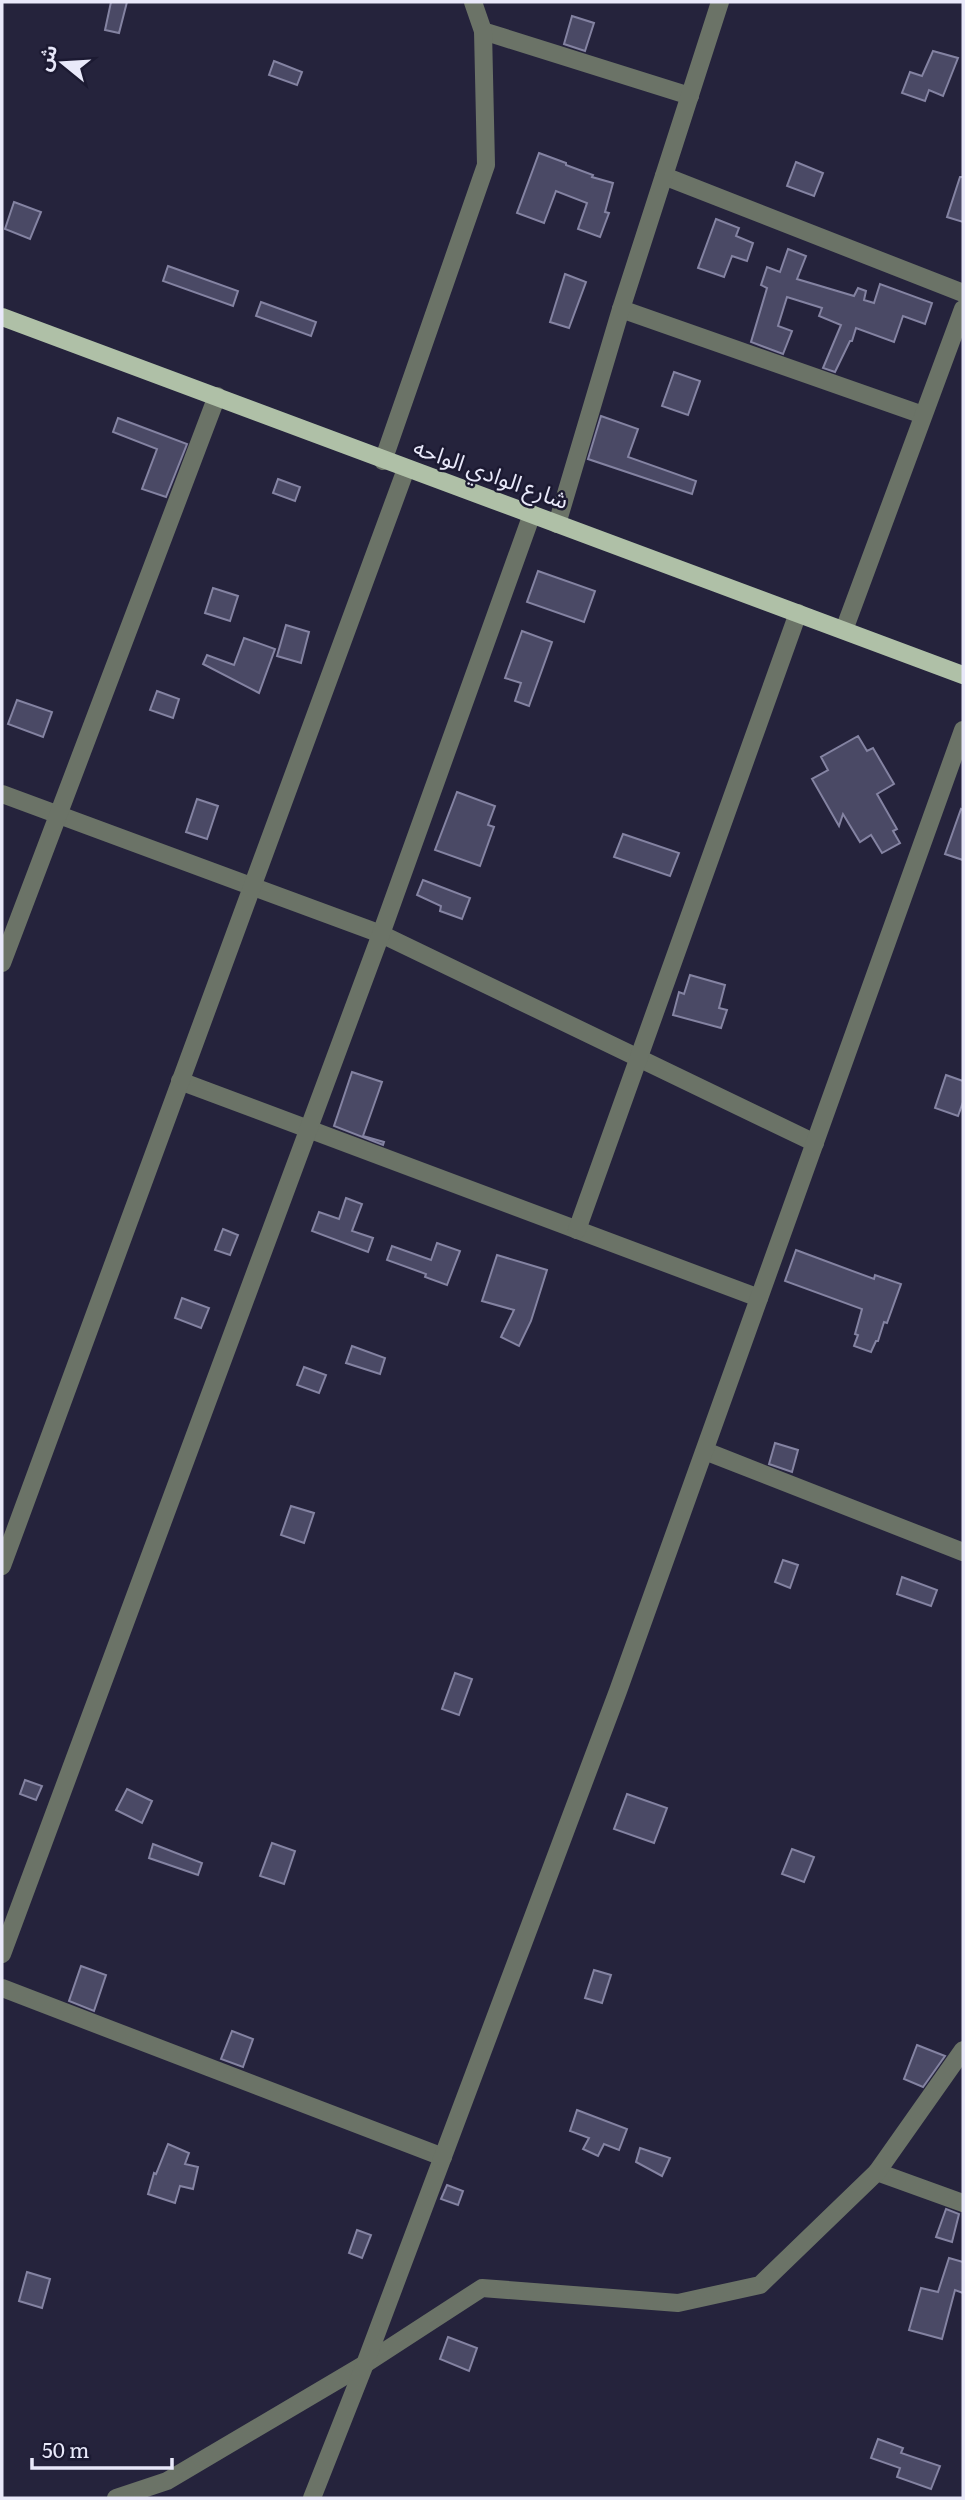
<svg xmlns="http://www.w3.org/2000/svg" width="965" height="2500" font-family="Literata,'Noto Sans Arabic',serif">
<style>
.building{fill:#4a4965;stroke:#8483a2;stroke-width:2}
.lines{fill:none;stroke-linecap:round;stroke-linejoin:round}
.minor{stroke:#6b7367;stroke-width:18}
.major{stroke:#afc0a7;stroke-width:18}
.labels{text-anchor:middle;stroke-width:5;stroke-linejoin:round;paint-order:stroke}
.street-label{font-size:23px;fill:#e9e9fa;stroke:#1c1a32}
</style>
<rect width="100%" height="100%" fill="#25233c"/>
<!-- building -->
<g class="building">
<path d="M 111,2 L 127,2 L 119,33 L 105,30 Z"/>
<path d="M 572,16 L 594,23 L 585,51 L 564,44 Z"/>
<path d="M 933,51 L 958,58 L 943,96 L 929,90 L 925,101 L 902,93 L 910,72 L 922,76 Z"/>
<path d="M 274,61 L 302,72 L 297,85 L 269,75 Z"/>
<path d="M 539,153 L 566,163 L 566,165 L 593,175 L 592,177 L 613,183 L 605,212 L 609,213 L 600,237 L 578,229 L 587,203 L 556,191 L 544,223 L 517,213 Z"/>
<path d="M 796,162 L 823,173 L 814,196 L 787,186 Z"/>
<path d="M 960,177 L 963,177 L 963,222 L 947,217 Z"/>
<path d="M 14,202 L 41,212 L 30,239 L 5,229 Z"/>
<path d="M 716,219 L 739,228 L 736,236 L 753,243 L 747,261 L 732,256 L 724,277 L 698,268 Z"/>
<path d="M 788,249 L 806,256 L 797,279 L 854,296 L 858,288 L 866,291 L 864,300 L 874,303 L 880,284 L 932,303 L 925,324 L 903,316 L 894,342 L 856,328 L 852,341 L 850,341 L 835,372 L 823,368 L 841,325 L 819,316 L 822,308 L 787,297 L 778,326 L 792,331 L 783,354 L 751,342 L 767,288 L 761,285 L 767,267 L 780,272 Z"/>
<path d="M 168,266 L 238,291 L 233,306 L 163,281 Z"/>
<path d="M 565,274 L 586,282 L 569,328 L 550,322 Z"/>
<path d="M 261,302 L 316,322 L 311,336 L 256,316 Z"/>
<path d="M 674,372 L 700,381 L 688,415 L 662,406 Z"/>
<path d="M 601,416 L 638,429 L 628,457 L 696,481 L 692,494 L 588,459 Z"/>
<path d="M 118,418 L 187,444 L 166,497 L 142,489 L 157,449 L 113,432 Z"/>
<path d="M 278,479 L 300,487 L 295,501 L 273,493 Z"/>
<path d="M 538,571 L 595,591 L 584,622 L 527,602 Z"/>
<path d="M 213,588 L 238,596 L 230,621 L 205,613 Z"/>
<path d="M 286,625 L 309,632 L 301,663 L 277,656 Z"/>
<path d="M 522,631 L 552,642 L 529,706 L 515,701 L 521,683 L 505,678 Z"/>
<path d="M 244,638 L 275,649 L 259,693 L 203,664 L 207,655 L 234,665 Z"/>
<path d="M 157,691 L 179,699 L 173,718 L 150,710 Z"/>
<path d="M 17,700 L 52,712 L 43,737 L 8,724 Z"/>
<path d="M 858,736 L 867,751 L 873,748 L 894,784 L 877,794 L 897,829 L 893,831 L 900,843 L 882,853 L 871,835 L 860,842 L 843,814 L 839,826 L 812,779 L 828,770 L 821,757 Z"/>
<path d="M 457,792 L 495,806 L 488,825 L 494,827 L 480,866 L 435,850 Z"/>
<path d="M 197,799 L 218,806 L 207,839 L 186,832 Z"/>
<path d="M 961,809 L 963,810 L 963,860 L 945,854 Z"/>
<path d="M 623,834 L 679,853 L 670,876 L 614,857 Z"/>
<path d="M 423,880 L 470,898 L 462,919 L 440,911 L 441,906 L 417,895 Z"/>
<path d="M 690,975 L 725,985 L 719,1008 L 727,1010 L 721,1028 L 673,1015 L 679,992 L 684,994 Z"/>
<path d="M 352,1072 L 382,1082 L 363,1136 L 384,1142 L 383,1145 L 334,1126 Z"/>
<path d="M 946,1075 L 963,1081 L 963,1102 L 958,1116 L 935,1108 Z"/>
<path d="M 346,1198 L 362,1204 L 352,1231 L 373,1238 L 368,1252 L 312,1231 L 319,1212 L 339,1219 Z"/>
<path d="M 223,1229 L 238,1235 L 230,1255 L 215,1250 Z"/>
<path d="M 437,1243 L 460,1251 L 447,1285 L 425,1277 L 426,1274 L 387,1260 L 392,1246 L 431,1260 Z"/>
<path d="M 796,1250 L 874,1279 L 875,1275 L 901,1284 L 887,1323 L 884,1322 L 878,1341 L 876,1341 L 871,1352 L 854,1346 L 858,1335 L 855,1334 L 862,1309 L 785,1281 Z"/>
<path d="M 497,1255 L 547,1270 L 531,1321 L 519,1346 L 501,1337 L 514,1310 L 482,1301 Z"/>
<path d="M 182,1298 L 209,1308 L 201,1328 L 175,1318 Z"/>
<path d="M 352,1346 L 385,1358 L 380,1374 L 346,1363 Z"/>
<path d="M 304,1367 L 326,1375 L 319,1393 L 297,1385 Z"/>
<path d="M 775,1443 L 798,1450 L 792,1472 L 769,1464 Z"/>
<path d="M 291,1506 L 314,1513 L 304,1543 L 281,1535 Z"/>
<path d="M 783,1560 L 798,1565 L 790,1588 L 775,1582 Z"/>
<path d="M 902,1577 L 937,1590 L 931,1606 L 897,1594 Z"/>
<path d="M 455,1673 L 472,1679 L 459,1715 L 442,1709 Z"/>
<path d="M 25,1780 L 42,1786 L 36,1800 L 20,1794 Z"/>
<path d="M 127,1789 L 152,1801 L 142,1823 L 116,1810 Z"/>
<path d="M 627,1794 L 667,1808 L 654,1843 L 614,1829 Z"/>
<path d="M 272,1843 L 295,1851 L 284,1884 L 260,1876 Z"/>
<path d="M 153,1844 L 202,1863 L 198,1875 L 149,1858 Z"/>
<path d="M 792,1849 L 814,1857 L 804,1882 L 782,1874 Z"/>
<path d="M 81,1966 L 106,1975 L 94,2011 L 69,2001 Z"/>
<path d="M 594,1970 L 611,1975 L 602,2003 L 585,1998 Z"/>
<path d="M 232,2031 L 253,2039 L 243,2067 L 221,2059 Z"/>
<path d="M 917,2045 L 945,2056 L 923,2087 L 904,2079 Z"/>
<path d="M 577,2110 L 627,2129 L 619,2150 L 604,2144 L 598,2156 L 583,2149 L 589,2138 L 570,2131 Z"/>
<path d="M 168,2144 L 189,2153 L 185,2164 L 198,2167 L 193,2189 L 180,2186 L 175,2203 L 148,2194 L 154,2173 L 156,2174 Z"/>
<path d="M 640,2148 L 670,2158 L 662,2176 L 636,2162 Z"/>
<path d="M 447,2185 L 463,2191 L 458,2205 L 441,2199 Z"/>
<path d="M 946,2209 L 959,2214 L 952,2242 L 936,2237 Z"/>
<path d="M 357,2230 L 371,2235 L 362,2258 L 349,2253 Z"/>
<path d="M 949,2258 L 963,2262 L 963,2293 L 955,2290 L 942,2339 L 909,2330 L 921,2288 L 938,2292 Z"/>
<path d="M 27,2272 L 50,2279 L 42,2308 L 19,2301 Z"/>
<path d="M 448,2337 L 477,2348 L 469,2371 L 440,2359 Z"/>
<path d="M 878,2439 L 903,2448 L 901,2453 L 940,2466 L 931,2489 L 897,2477 L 900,2468 L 871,2458 Z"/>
</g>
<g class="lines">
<!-- minor -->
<g class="minor">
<path d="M 483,31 L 690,96"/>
<path d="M 664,176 L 963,293"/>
<path d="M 621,309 L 923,415"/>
<path d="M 383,461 L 486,165 L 483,31 L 473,2"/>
<path d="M 557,524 L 621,309 L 720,2"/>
<path d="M 844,630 L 963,309"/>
<path d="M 2,794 L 381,934 L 815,1143"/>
<path d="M 2,963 L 217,396"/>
<path d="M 180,1081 L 759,1298"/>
<path d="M 577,1230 L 798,613"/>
<path d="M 705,1451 L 963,1552"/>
<path d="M 2,1566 L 406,469"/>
<path d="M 2,1954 L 381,934 L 532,514"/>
<path d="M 2,1988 L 443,2157"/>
<path d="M 877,2172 L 963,2203"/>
<path d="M 116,2498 L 167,2481 L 365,2364 L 482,2288 L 678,2303 L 760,2285 L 877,2172 L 963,2050"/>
<path d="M 312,2498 L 365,2364 L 618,1691 L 963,730"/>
</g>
<!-- major -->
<path class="major" d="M 2,317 L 963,675"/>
</g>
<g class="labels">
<!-- street labels -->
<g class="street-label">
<text transform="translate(491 474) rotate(20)" y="8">شارع الوادي الواحه</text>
</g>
</g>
<!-- border -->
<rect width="965" height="2500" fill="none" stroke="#e9e9fa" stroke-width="7"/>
<!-- north arrow -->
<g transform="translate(63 63) rotate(288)" stroke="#1c1a32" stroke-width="5" paint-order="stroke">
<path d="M0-5L12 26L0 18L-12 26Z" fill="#e9e9fa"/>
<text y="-10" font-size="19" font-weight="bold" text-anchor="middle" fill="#e9e9fa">ش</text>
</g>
<!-- scale -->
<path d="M32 2458v10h140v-10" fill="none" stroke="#e9e9fa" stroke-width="3.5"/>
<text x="42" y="2458" font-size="21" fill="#e9e9fa" stroke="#1c1a32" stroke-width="5" paint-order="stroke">50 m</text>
</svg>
